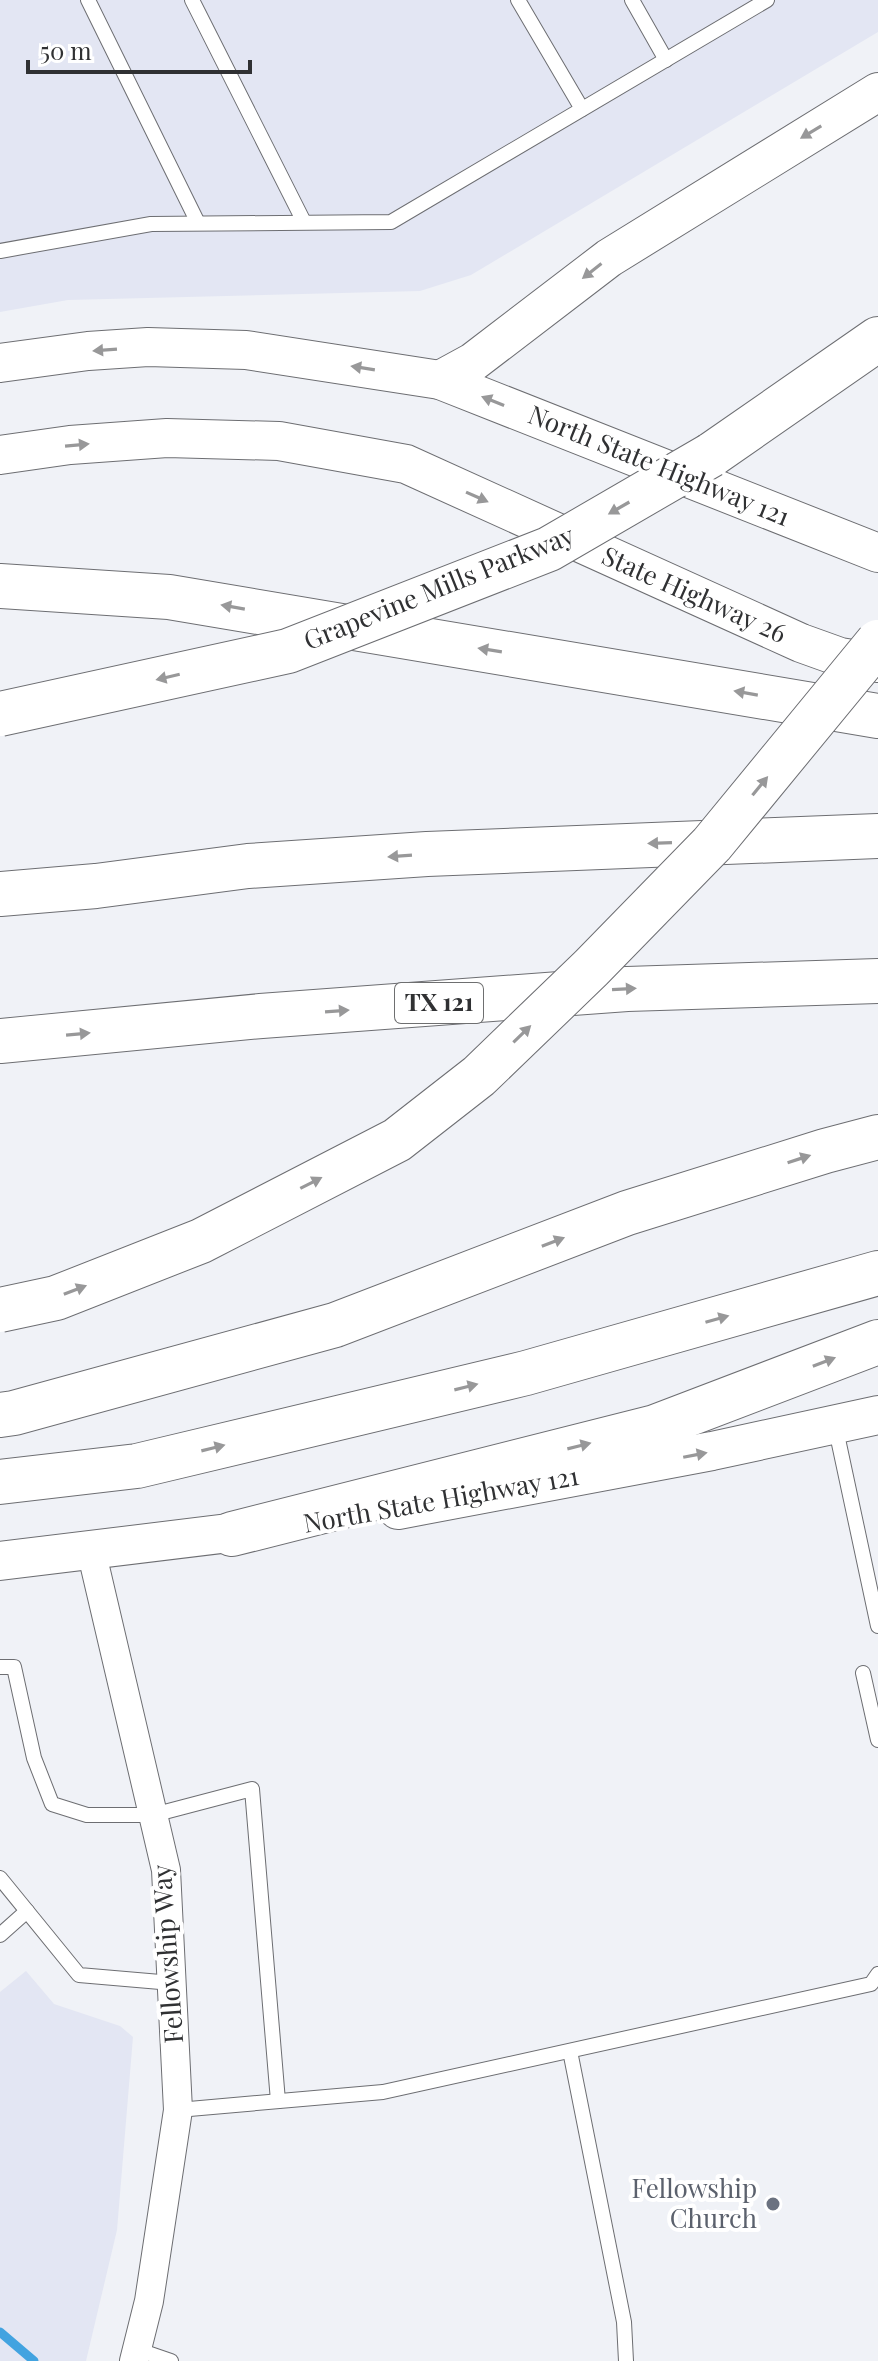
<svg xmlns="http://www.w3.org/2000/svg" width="878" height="2361" font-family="'Playfair Display',serif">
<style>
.built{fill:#e3e6f3}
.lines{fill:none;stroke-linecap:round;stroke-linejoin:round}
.stream{stroke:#42a3e0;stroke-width:9}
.service-casing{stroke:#6d6e72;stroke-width:16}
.minor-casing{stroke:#6d6e72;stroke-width:30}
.secondary-casing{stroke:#6d6e72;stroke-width:40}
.motorway-casing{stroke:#6d6e72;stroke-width:46}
.service{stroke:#fff;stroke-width:14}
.minor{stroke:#fff;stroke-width:28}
.secondary{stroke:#fff;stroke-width:38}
.motorway{stroke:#fff;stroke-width:44}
.motorway-bridge-casing{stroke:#6d6e72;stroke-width:46;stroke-linecap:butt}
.motorway-bridge{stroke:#fff;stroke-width:44}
.oneway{fill:#989899}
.worship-dot{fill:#6b7280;stroke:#fff;stroke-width:3}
.labels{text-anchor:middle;stroke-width:8;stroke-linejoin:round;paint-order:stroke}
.shield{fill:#fff;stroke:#6e6f70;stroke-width:2}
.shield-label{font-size:24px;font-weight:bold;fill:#303133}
.street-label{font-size:26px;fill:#303133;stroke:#fff}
.worship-label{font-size:26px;fill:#5b616d;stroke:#fff;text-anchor:end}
</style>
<rect width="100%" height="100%" fill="#f0f2f7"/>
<!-- built -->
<g class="built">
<path d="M 0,0 L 878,0 L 878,32 L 471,275 L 420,291 L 68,300 L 0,312 Z"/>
<path d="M 26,1971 L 54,2004 L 120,2026 L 133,2037 L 117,2230 L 86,2361 L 0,2361 L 0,1992 Z"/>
</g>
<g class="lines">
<!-- stream -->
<path class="stream" d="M 0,2332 L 34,2361"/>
<!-- service casing -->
<g class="service-casing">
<g id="service">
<path d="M 88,0 L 198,223"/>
<path d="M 192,0 L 304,222"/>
<path d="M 518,0 L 582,109"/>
<path d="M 632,0 L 666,60"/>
<path d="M 0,251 L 151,224 L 391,222 L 767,0"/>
<path d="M 835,1425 L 878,1626"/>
<path d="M 0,1667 L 14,1667 L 34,1758 L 52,1804 L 87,1815 L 153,1815 L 252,1789 L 278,2101"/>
<path d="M 863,1673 L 878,1740"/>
<path d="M 0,1878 L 79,1975 L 172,1983"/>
<path d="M 0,1935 L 27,1911"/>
<path d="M 570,2051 L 624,2322 L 626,2361"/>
<path d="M 178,2110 L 383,2092 L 871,1984 L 878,1974"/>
<path d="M 139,2350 L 171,2361"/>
</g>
</g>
<!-- minor casing -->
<g class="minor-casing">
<path id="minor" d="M 91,1550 L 166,1870 L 178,2110 L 149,2301 L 134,2361"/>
</g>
<!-- secondary casing -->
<g class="secondary-casing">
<g id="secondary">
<path d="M 0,363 L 88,351 L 148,347 L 246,350 L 440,380 L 878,553"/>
<path d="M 440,380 L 473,362 L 609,258 L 878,92"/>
<path d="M 0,455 L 70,445 L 167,438 L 279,441 L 406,464 L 801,643 L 840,657 L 878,663"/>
<path d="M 398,1510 L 712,1451 L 878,1415"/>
<path d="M 0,1561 L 262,1529"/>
</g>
</g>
<!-- motorway casing -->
<g class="motorway-casing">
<g id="motorway">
<path d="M 711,455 L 878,339"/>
<path d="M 0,586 L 169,597 L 878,716"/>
<path d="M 0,894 L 96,886 L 248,866 L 427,854 L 878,836"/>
<path d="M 0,1041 L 261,1016 L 627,989 L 878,981"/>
<path d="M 0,1415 L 14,1413 L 335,1325 L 627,1213 L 825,1151 L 878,1137"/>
<path d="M 0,1482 L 137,1466 L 526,1373 L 878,1273"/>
<path d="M 232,1534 L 655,1427 L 878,1342"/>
</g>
</g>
<!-- service -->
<use href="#service" class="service"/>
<!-- minor -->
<use href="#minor" class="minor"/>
<!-- secondary -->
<use href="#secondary" class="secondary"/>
<!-- motorway -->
<use href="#motorway" class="motorway"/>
<!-- motorway-bridge casing -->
<g class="motorway-bridge-casing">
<g id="motorway-bridge">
<path d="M 0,714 L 288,651 L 549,549 L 711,455"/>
<path d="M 0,1310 L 56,1298 L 201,1241 L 397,1140 L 479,1076 L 591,968 L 712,844 L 878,642"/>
</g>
</g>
<!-- motorway-bridge -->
<use href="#motorway-bridge" class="motorway-bridge"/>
</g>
<!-- one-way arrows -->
<defs><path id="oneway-solid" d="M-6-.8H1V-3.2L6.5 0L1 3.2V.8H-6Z" transform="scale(2)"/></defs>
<g class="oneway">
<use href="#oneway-solid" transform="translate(811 132) rotate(149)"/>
<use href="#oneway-solid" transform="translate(592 271) rotate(142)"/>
<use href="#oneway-solid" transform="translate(105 350) rotate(176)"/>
<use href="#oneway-solid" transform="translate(363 368) rotate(-171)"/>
<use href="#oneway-solid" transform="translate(493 401) rotate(-158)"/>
<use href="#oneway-solid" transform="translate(77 445) rotate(-5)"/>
<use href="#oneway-solid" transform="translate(477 497) rotate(24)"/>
<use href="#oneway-solid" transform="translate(619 508) rotate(150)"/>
<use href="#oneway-solid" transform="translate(233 607) rotate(-170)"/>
<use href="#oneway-solid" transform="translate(490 650) rotate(-171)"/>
<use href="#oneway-solid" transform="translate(168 677) rotate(167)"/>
<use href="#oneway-solid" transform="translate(746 693) rotate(-170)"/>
<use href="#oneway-solid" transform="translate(760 786) rotate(-51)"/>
<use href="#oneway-solid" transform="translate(660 843) rotate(178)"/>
<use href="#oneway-solid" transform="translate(400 856) rotate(176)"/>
<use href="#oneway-solid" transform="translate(624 989) rotate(-3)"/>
<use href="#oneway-solid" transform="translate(337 1011) rotate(-4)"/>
<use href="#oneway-solid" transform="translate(78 1034) rotate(-5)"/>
<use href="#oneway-solid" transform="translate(522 1034) rotate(-44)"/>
<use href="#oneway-solid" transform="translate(799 1159) rotate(-18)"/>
<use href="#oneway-solid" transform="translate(311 1183) rotate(-27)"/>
<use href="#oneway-solid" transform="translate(553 1242) rotate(-21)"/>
<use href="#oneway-solid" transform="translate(75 1290) rotate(-21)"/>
<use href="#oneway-solid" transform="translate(717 1319) rotate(-16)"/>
<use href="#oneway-solid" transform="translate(824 1362) rotate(-21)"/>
<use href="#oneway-solid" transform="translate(466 1387) rotate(-14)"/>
<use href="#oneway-solid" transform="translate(579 1446) rotate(-14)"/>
<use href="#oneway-solid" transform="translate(213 1448) rotate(-14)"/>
<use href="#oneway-solid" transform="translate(695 1455) rotate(-11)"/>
</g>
<!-- markers -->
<circle class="worship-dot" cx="773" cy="2204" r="8"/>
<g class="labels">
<!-- shield labels -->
<rect class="shield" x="395" y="983" width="88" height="40" rx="6"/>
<g class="shield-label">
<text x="439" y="1011">TX 121</text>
</g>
<!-- street labels -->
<g class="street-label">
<text transform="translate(659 466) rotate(22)" y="9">North State Highway 121</text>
<text transform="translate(439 588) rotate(-22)" y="9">Grapevine Mills Parkway</text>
<text transform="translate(694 595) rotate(24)" y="9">State Highway 26</text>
<text transform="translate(441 1500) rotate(-10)" y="9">North State Highway 121</text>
<text transform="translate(168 1954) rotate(-94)" y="9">Fellowship Way</text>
</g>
<!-- worship labels -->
<g class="worship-label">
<text x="757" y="2198">Fellowship<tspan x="757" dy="30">Church</tspan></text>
</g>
</g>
<!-- scale -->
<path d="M28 60v12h222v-12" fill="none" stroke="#303133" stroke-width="4"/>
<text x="40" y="60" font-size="24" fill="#303133" stroke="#ffffff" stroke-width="6" paint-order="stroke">50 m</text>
</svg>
